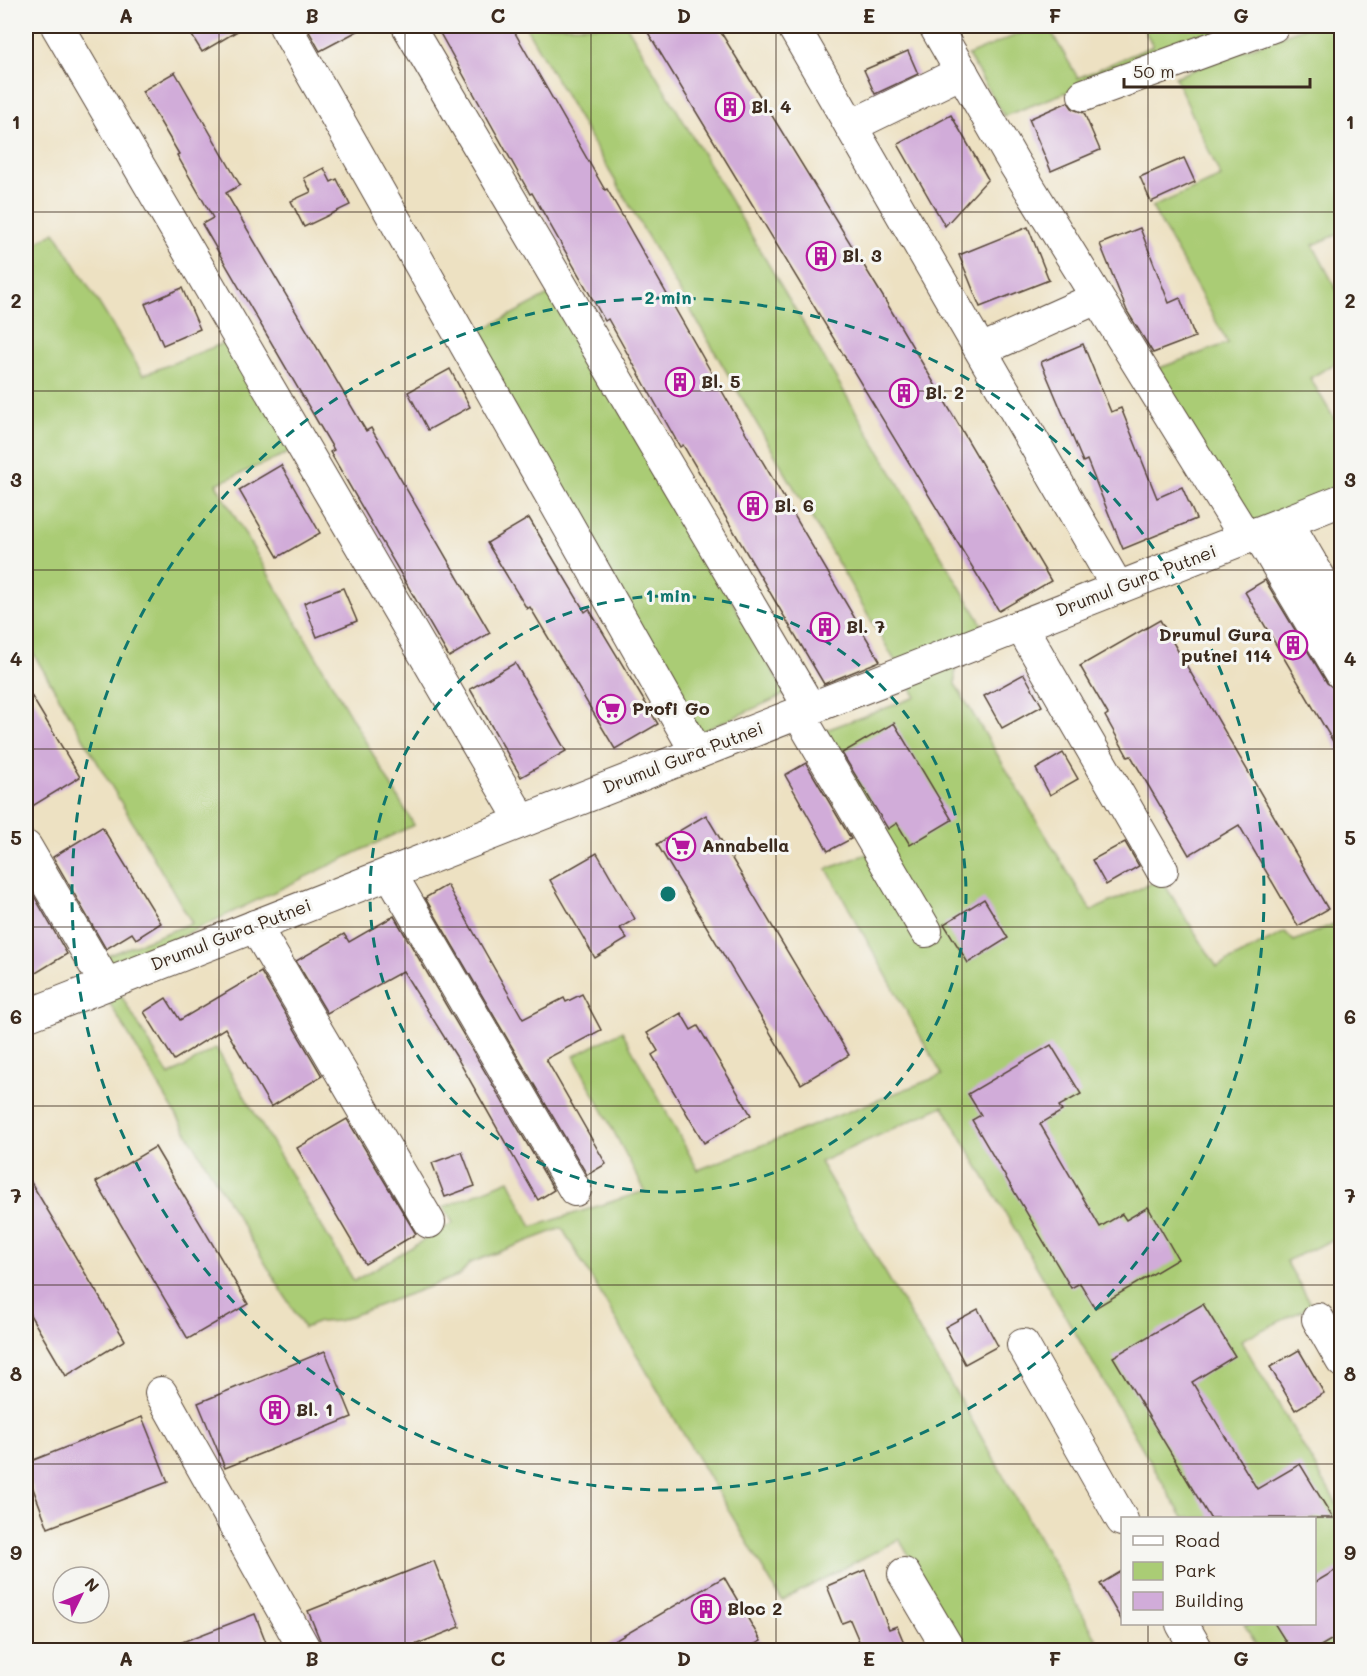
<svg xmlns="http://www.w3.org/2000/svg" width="1367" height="1676" font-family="Mali,sans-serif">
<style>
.green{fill:#aacc75;stroke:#727b4a;stroke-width:1.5}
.building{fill:#d1acd9}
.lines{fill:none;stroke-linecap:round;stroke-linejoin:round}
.minor-casing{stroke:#564537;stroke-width:34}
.minor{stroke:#fff;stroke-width:32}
.grid{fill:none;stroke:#3b2a1e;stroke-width:1.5;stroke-opacity:0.55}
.ring{fill:none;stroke:#0f766e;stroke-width:3;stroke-dasharray:10 8}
.labels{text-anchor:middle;stroke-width:6;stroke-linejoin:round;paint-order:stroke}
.poi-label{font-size:18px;font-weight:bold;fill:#3b2a1e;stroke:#f6f6f2;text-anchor:start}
.street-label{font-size:18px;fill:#3b2a1e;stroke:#f6f6f2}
.centre{fill:#0f766e;stroke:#f6f6f2;stroke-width:3}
.ring-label{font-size:18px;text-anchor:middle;font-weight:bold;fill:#0f766e;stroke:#f6f6f2;stroke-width:6;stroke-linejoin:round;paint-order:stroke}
.neatline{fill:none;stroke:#3b2a1e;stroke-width:2}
.grid-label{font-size:20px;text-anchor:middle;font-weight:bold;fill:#3b2a1e}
</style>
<rect width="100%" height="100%" fill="#f6f6f2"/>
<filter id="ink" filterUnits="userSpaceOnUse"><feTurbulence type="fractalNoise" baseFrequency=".0167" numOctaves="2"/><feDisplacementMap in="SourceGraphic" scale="12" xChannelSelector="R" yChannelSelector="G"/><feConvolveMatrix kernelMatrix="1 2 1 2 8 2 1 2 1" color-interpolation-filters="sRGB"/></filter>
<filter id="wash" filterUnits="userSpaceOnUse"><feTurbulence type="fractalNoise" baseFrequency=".008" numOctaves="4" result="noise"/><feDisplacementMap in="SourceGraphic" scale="24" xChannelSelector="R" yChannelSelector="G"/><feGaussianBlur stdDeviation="1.35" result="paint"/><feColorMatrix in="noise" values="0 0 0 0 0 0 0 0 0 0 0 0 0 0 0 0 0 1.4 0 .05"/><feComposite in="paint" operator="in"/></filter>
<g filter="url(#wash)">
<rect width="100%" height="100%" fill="#ede1c2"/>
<!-- green -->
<g class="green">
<path d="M 525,26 L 627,26 L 986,631 L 955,641 L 955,684 L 1091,911 L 1161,879 L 1217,967 L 1285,932 L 1294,941 L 1341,921 L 1341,1236 L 1286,1261 L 1312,1306 L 1241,1340 L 1341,1511 L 1341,1650 L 1259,1650 L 1244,1624 L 1314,1624 L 1314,1518 L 1183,1518 L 943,1106 L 820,1162 L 955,1391 L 1103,1650 L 964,1650 L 899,1539 L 782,1601 L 562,1228 L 470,1263 L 460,1275 L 338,1321 L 319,1322 L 304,1328 L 86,964 L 192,923 L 26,641 L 26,249 L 55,232 L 143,375 L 229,341 L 293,451 L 216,484 L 414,825 L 107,972 L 169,1076 L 216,1048 L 354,1281 L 453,1223 L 444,1207 L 509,1180 L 532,1227 L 645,1191 L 574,1056 L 622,1031 L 698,1170 L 942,1075 L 827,869 L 883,848 L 818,733 L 916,697 Z"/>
<path d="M 1038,26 L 1048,26 L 1078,78 L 1153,46 L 1142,26 L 1240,26 L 1004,116 L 968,55 Z"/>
<path d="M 1308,26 L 1341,26 L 1341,233 L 1313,245 L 1341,298 L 1341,360 L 1310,378 L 1341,430 L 1341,489 L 1244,525 L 1154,370 L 1228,343 L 1152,207 L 1221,177 L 1175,77 Z"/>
<path d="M 552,293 L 786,694 L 699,733 L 473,335 Z"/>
</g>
<g id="blocks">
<!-- building -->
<g class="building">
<path d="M 186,26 L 246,26 L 202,52 Z"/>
<path d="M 306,26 L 367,26 L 320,51 Z"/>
<path d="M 436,26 L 511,26 L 605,190 L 607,189 L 751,442 L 880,661 L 824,684 L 683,445 L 680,447 L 608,319 L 605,321 L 532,193 L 530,194 Z"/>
<path d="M 644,26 L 717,26 L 882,295 L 1051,581 L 999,611 Z"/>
<path d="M 908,51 L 918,74 L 875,94 L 864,70 Z"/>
<path d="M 175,72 L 240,185 L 226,193 L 366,431 L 371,428 L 490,633 L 449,657 L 330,452 L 334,450 L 202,224 L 213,218 L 177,155 L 179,154 L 142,91 Z"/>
<path d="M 1068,102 L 1073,109 L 1084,113 L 1100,150 L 1051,171 L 1029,119 Z"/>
<path d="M 951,115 L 988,179 L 945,226 L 898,144 Z"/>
<path d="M 1184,158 L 1195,182 L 1151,202 L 1140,177 Z"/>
<path d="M 324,168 L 331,182 L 337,179 L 350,205 L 304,227 L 291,201 L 311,192 L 304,178 Z"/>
<path d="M 1028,227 L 1049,280 L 980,307 L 959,255 Z"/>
<path d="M 1140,228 L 1169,303 L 1180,298 L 1195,337 L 1153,353 L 1127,311 L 1100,244 Z"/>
<path d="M 182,288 L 200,329 L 163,345 L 145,304 Z"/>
<path d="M 1083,344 L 1111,412 L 1121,408 L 1157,498 L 1182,487 L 1196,519 L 1123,549 L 1087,460 L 1083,462 L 1041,362 Z"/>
<path d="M 450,369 L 470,407 L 428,430 L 408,392 Z"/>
<path d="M 281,465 L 320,533 L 278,557 L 239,490 Z"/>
<path d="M 529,518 L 585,612 L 589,609 L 658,724 L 615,749 L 530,607 L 527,609 L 487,543 Z"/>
<path d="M 1265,580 L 1327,683 L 1338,691 L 1341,698 L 1341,755 L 1245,592 Z"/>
<path d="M 343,588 L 357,621 L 317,637 L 304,603 Z"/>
<path d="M 1160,620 L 1328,909 L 1298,926 L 1239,825 L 1189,855 L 1131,756 L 1128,757 L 1105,716 L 1108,714 L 1080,666 Z"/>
<path d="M 515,663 L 566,751 L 521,777 L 470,689 Z"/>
<path d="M 1024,674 L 1042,706 L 1002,728 L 984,696 Z"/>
<path d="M 26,687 L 80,777 L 26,810 Z"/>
<path d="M 894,723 L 952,820 L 910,845 L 897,823 L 888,829 L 842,753 Z"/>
<path d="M 1063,753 L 1078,779 L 1050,795 L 1036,769 Z"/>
<path d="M 806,763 L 851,839 L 828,851 L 785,775 Z"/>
<path d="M 706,815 L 849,1055 L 801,1084 L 657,844 Z"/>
<path d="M 102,827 L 161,923 L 136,939 L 132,933 L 106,949 L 53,857 Z"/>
<path d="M 1125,842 L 1139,866 L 1106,885 L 1092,860 Z"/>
<path d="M 597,853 L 635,919 L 620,928 L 627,939 L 595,958 L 550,880 Z"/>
<path d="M 26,882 L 67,954 L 26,979 Z"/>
<path d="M 447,885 L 523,1019 L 564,998 L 566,1002 L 582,994 L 601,1030 L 546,1059 L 606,1164 L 587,1175 L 425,898 Z"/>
<path d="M 984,899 L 1008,938 L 968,963 L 944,924 Z"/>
<path d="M 394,916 L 554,1190 L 538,1200 L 456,1056 L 403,971 L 327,1013 L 296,961 L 344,934 L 349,942 Z"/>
<path d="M 261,972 L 322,1076 L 271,1107 L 225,1028 L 174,1060 L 144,1012 L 166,998 L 180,1020 Z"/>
<path d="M 681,1013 L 691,1030 L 698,1026 L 751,1115 L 704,1143 L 652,1055 L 658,1051 L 647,1033 Z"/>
<path d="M 1051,1045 L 1081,1094 L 1059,1106 L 1062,1111 L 1040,1124 L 1100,1227 L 1122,1214 L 1126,1220 L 1148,1207 L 1178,1259 L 1095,1308 L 1080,1283 L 1071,1288 L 972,1120 L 981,1115 L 968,1094 Z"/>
<path d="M 347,1119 L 416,1234 L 365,1264 L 297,1148 Z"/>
<path d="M 155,1147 L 248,1304 L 188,1339 L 96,1182 Z"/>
<path d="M 462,1152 L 475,1186 L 445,1197 L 432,1163 Z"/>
<path d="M 26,1174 L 125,1340 L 66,1376 L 26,1308 Z"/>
<path d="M 1203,1304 L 1235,1356 L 1192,1382 L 1257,1489 L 1300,1464 L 1333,1518 L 1210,1518 L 1113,1357 Z"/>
<path d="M 978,1309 L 998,1346 L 965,1364 L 945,1327 Z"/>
<path d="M 1299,1350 L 1324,1393 L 1295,1410 L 1270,1367 Z"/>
<path d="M 325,1351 L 352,1417 L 225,1468 L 198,1403 Z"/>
<path d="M 142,1417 L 168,1482 L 48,1528 L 26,1470 L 26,1463 Z"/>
<path d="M 434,1561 L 460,1627 L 402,1650 L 324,1650 L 308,1611 Z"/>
<path d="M 1341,1567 L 1341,1634 L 1314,1650 L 1291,1650 L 1274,1623 L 1314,1623 L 1314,1583 Z"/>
<path d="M 865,1570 L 889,1629 L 897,1626 L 907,1650 L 839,1650 L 859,1641 L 850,1620 L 842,1623 L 827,1586 Z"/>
<path d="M 1122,1571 L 1122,1621 L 1100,1584 Z"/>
<path d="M 724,1577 L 761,1641 L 744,1650 L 599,1650 Z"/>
<path d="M 255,1614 L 269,1650 L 164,1650 L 164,1649 Z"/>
</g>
</g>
</g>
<g filter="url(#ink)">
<use href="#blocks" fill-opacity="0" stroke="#564537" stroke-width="1.5"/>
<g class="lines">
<!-- minor casing -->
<g class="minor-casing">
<g id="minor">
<path d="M 57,26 L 522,821"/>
<path d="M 285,26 L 697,753"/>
<path d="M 408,26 L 810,708"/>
<path d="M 793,26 L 1118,588"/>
<path d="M 935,26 L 1014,163 L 1246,538"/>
<path d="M 1084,95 L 1273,26"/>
<path d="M 851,126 L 962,72"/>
<path d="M 981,350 L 1097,298"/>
<path d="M 1287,522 L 1342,616"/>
<path d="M 1258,533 L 1342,674"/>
<path d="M 1021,626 L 1162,870"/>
<path d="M 798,713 L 926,931"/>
<path d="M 26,847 L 106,984"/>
<path d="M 390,873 L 575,1190"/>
<path d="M 255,926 L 429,1222"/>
<path d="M 26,1016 L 1342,500"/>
<path d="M 1318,1319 L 1342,1361"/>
<path d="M 1023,1345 L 1122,1520"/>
<path d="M 161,1393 L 305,1650"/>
<path d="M 904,1574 L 949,1650"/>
<path d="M 1182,1624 L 1197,1650"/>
</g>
</g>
<!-- minor -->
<use href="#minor" class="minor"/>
</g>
</g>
<!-- grid -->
<path class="grid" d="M 219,26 L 219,1650M 405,26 L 405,1650M 591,26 L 591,1650M 776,26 L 776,1650M 962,26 L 962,1650M 1148,26 L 1148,1518M 26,212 L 1342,212M 26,391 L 1342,391M 26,570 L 1342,570M 26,749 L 1342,749M 26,927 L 1342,927M 26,1106 L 1342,1106M 26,1285 L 1342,1285M 26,1464 L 1342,1464M 1148,1624 L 1148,1650"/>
<!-- distance rings -->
<g class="ring">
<circle cx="668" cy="894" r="298"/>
<circle cx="668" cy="894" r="596"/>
</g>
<!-- icons -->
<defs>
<g id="building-ring" transform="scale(1.5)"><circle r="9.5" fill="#f6f6f2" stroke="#b5179e" stroke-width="1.5"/><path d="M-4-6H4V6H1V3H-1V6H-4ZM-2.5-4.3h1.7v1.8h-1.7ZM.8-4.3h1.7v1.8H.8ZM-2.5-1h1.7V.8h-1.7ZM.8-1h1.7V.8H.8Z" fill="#b5179e"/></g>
<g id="supermarket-ring" transform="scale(1.5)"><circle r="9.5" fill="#f6f6f2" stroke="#b5179e" stroke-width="1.5"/><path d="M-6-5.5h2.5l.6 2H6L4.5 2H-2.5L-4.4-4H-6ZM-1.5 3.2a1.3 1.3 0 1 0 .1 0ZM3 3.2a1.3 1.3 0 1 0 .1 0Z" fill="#b5179e"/></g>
</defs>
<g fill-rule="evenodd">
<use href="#building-ring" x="730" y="107"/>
<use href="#building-ring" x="821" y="256"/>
<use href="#building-ring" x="680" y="382"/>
<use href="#building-ring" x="904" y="393"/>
<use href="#building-ring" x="753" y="506"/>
<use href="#building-ring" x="825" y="627"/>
<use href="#building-ring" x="1293" y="645"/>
<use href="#supermarket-ring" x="611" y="709"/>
<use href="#supermarket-ring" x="681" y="846"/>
<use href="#building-ring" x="275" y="1410"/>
<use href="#building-ring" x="706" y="1609"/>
</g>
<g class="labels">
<!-- poi labels -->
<g class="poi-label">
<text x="751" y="113">Bl. 4</text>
<text x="842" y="262">Bl. 3</text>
<text x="701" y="388">Bl. 5</text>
<text x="925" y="399">Bl. 2</text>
<text x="774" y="512">Bl. 6</text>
<text x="846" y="633">Bl. 7</text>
<text x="1272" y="641" text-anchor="end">Drumul Gura<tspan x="1272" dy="21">putnei 114</tspan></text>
<text x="632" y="715">Profi Go</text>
<text x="702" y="852">Annabella</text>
<text x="296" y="1416">Bl. 1</text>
<text x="727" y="1615">Bloc 2</text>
</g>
<!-- street labels -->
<g class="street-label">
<text transform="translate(1136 581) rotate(-21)" y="6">Drumul Gura Putnei</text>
<text transform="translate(683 758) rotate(-21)" y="6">Drumul Gura Putnei</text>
<text transform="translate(231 935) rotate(-21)" y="6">Drumul Gura Putnei</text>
</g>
</g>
<circle cx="668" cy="894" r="9" class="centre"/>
<g class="ring-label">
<text x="668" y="304">2 min</text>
<text x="668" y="602">1 min</text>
</g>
<!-- margin -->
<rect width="1367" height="1676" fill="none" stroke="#f6f6f2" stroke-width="66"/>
<!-- legend -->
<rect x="1121" y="1517" width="195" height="108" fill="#f6f6f2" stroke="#aba49d" stroke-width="1.5"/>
<rect x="1133" y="1536" width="30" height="9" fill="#ffffff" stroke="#aba49d" stroke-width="1.5"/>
<text x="1175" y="1547" font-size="18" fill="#3b2a1e">Road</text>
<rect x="1133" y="1562" width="30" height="18" fill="#aacc75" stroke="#aba49d" stroke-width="1.5"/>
<text x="1175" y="1577" font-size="18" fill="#3b2a1e">Park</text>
<rect x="1133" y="1592" width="30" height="18" fill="#d1acd9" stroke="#aba49d" stroke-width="1.5"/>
<text x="1175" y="1607" font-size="18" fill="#3b2a1e">Building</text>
<!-- north arrow -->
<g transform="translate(81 1595) rotate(47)"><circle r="28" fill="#f6f6f2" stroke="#aba49d" stroke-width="1.5"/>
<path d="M0-4.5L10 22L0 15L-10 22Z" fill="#b5179e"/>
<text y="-9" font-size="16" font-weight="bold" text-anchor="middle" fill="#3b2a1e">N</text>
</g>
<!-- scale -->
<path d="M1124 78v9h186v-9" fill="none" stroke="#3b2a1e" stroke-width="3"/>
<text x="1133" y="78" font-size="18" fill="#3b2a1e" stroke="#f6f6f2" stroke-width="4.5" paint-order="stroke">50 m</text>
<rect x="33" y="33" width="1301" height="1610" class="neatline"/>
<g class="grid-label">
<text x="126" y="23">A</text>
<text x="312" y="23">B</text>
<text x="498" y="23">C</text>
<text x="684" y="23">D</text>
<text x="869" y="23">E</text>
<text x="1055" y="23">F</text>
<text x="1241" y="23">G</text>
<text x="16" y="129">1</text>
<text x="1350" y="129">1</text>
<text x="16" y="308">2</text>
<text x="1350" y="308">2</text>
<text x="16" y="487">3</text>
<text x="1350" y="487">3</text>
<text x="16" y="666">4</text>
<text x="1350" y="666">4</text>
<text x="16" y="845">5</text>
<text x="1350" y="845">5</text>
<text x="16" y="1024">6</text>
<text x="1350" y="1024">6</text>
<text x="16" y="1203">7</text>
<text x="1350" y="1203">7</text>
<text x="16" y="1381">8</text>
<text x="1350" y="1381">8</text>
<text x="16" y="1560">9</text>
<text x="1350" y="1560">9</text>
<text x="126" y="1666">A</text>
<text x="312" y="1666">B</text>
<text x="498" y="1666">C</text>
<text x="684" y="1666">D</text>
<text x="869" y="1666">E</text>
<text x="1055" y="1666">F</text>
<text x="1241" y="1666">G</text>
</g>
</svg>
